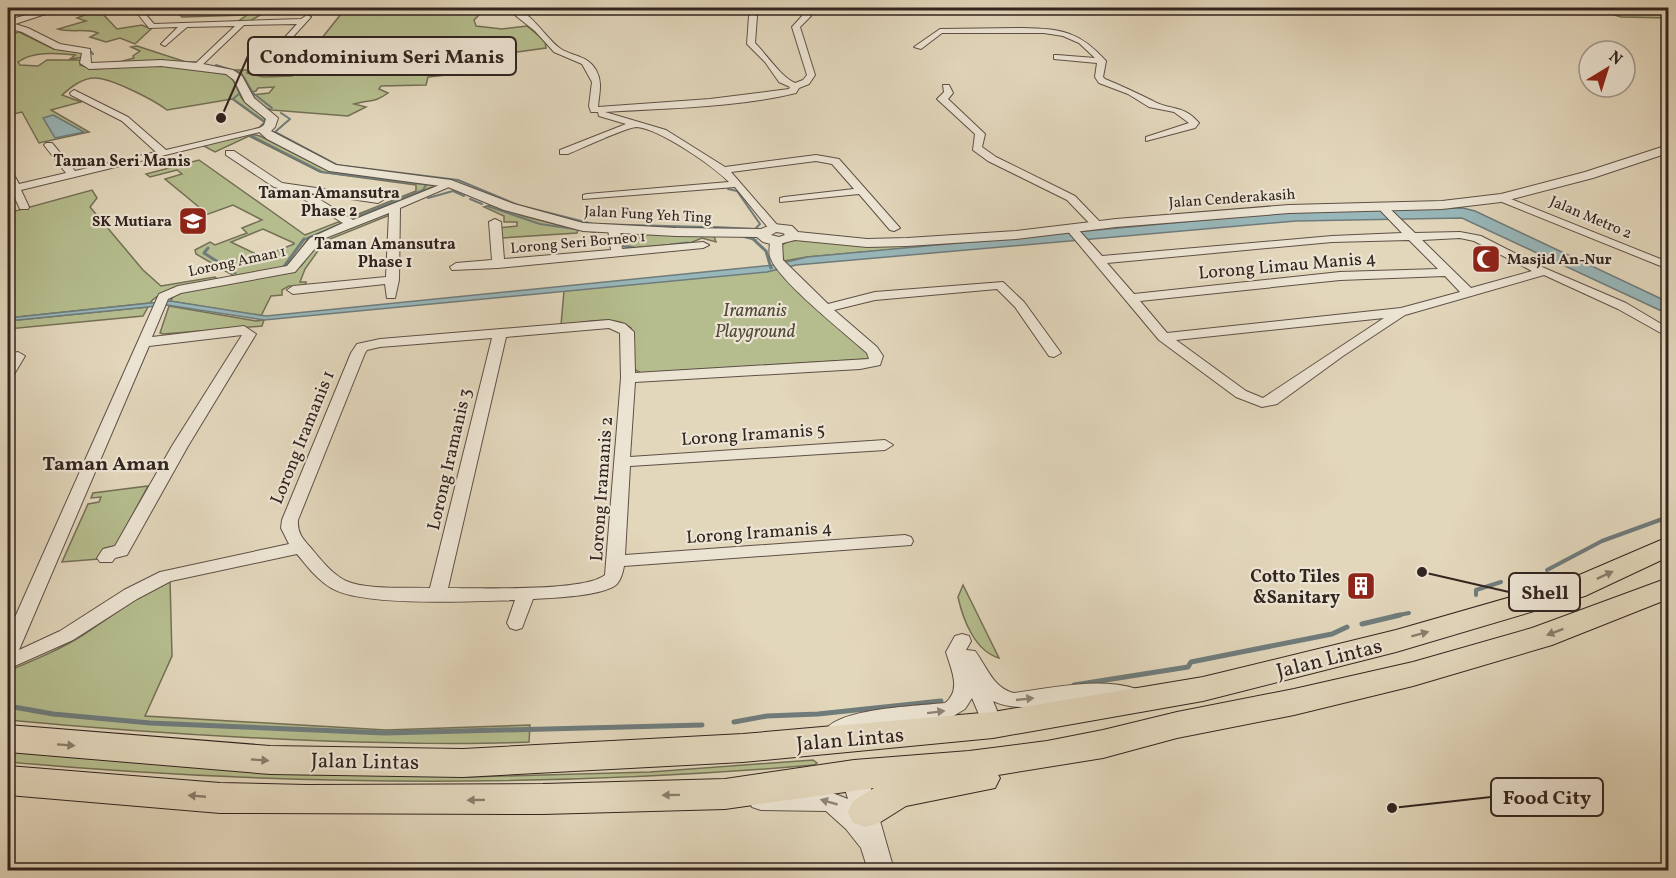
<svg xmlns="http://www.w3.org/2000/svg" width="1676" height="878" font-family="Vollkorn,serif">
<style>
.green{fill:#b5bd8e;stroke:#747056;stroke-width:1.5;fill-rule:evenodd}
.water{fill:#98b7ba;stroke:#6f7c7c;stroke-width:1.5}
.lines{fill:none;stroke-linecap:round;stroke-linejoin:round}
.stream-far3{stroke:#6f7c7c;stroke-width:2}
.stream-far2{stroke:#6f7c7c;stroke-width:3}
.stream-far1{stroke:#6f7c7c;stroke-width:4}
.stream{stroke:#6f7c7c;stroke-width:5}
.minor-casing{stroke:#5e5046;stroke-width:2}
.tertiary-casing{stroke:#5e5046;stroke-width:2}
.trunk-casing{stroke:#32241f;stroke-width:2}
.minor{fill:#ece4d3;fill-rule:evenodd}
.tertiary{fill:#ece4d3;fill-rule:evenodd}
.trunk{fill:#e2d6bb;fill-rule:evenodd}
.oneway{fill:#8a7d6d}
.oneway2{fill:#8f8479}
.labels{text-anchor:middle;stroke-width:4.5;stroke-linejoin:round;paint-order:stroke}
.far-street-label{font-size:15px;fill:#32241f;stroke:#ece4d3}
.far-poi-label{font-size:15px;font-weight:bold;fill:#32241f;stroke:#ece4d3;text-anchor:end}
.far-neighbourhood-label{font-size:16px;font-weight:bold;fill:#32241f;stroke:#ece4d3}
.street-label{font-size:18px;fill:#32241f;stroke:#ece4d3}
.park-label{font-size:18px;font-style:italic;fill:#534a3b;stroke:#ece4d3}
.poi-label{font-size:18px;font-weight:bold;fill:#32241f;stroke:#ece4d3;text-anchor:end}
.neighbourhood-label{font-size:20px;font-weight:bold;fill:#32241f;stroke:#ece4d3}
.near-street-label{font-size:21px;fill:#32241f;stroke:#ece4d3}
.leader{fill:none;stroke:#32241f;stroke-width:2}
.callout-dot{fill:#32241f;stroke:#ece4d3;stroke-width:2}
.callout{fill:#ece4d3;stroke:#32241f;stroke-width:2}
.callout-label{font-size:20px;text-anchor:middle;font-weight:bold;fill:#32241f}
</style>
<rect width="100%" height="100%" fill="#e2d6bb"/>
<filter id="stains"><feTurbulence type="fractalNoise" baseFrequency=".00333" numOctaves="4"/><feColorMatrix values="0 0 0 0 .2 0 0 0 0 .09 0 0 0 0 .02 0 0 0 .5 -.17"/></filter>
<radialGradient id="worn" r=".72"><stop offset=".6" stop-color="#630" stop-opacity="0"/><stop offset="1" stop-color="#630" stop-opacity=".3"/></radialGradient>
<!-- green -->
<g class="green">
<path d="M 213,8 L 343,8 L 365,14 L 379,8 L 493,8 L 482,12 L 474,20 L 476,26 L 502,29 L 527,26 L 545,41 L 546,48 L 510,53 L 475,72 L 428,77 L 426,85 L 381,86 L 379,89 L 388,93 C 373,104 369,99 354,104 L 366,107 L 348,116 L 272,110 L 262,107 L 252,95 L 269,93 L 274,87 L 258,88 L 256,91 L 252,92 L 244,77 L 234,70 L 248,70 L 247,73 L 263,77 L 292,76 L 312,53 L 320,53 L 324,49 L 314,48 L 345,9 L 262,14 L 250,21 L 237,22 L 247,15 L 182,17 L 174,10 L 200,9 L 201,13 L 211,12 Z"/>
<path d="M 1591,8 L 1668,8 L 1668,18 L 1621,17 Z"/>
<path d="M 95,11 L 100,11 L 117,29 L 142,25 L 151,29 L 135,44 L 120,38 L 106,42 L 90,37 L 98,33 C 84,28 72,33 58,29 L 86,21 L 77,18 Z"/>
<path d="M 19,32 L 54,49 L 84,52 L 84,57 L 70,59 L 75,55 C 60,54 35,50 18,62 L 20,65 L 38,66 L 47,60 L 79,60 L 82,61 L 80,65 L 93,69 L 160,65 L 225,74 C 236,78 236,88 241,97 C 247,108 261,111 266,121 L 264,122 L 232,99 L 167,110 C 154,100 111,78 95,78 C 82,78 71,87 62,95 L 81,102 L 51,110 L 89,132 L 39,143 L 22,112 L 8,115 L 8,35 Z"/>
<path d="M 137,46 L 186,62 L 196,62 L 112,64 L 134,58 L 133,56 L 140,51 L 131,47 Z"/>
<path d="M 250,134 L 260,136 L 325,169 L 433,185 L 432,187 L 354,219 L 351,217 L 416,191 L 416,185 L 320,172 L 249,136 L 215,152 L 202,145 Z"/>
<path d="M 199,160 L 305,235 L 338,222 L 341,224 L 308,239 L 287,267 L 234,276 L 196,254 L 195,250 L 210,242 L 215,245 L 247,233 L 242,228 L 262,220 L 233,205 L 200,217 L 197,215 L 205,212 L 165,179 L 182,174 L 177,170 L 150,177 L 146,174 ZM 263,229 L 294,243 L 294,244 L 262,257 L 231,242 Z"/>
<path d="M 92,190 L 97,198 L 90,207 L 143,270 L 161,286 L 215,277 L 218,280 C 200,284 160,288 150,303 L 8,318 L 8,213 Z"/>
<path d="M 491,205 L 523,216 L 578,230 L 577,233 L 502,238 L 499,228 L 517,226 L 517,222 L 504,222 L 504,216 L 484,207 Z"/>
<path d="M 388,213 L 390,215 L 325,241 L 305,269 L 300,282 L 306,282 L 305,286 L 289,286 L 282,290 L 282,295 L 271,296 L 261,316 L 170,301 L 176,293 L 292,271 L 301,266 L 322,238 Z"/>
<path d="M 1068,231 L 1071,234 L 807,257 L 784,261 L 780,246 L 787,242 L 799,239 L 856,245 Z"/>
<path d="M 629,233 L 714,236 L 716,242 L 702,238 L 690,243 L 630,248 L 625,246 L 624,238 Z"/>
<path d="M 778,269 L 867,351 L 870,357 L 868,359 L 641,373 L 632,368 L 631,328 C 615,314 581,323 561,325 L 564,291 Z"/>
<path d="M 169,306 L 256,321 L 264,320 L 262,326 L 163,334 L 160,333 Z"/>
<path d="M 148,307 L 143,316 L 8,329 L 8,321 Z"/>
<path d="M 148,486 L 116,546 L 105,548 L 99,559 L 62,562 L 88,504 L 99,502 L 101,497 L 91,498 L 93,493 Z"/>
<path d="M 170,580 L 172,656 L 145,716 L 386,730 L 530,725 L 529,742 C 461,745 393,743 325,741 C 219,737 113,730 8,720 L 8,671 C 34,660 59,650 83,635 C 112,616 139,595 170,580 Z"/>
<path d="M 963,585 L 999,658 C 975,651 963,620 958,597 Z"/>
<path d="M 8,749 L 408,770 L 468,777 L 650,772 L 813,760 L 817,763 L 814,765 C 545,788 277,786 8,762 Z"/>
</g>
<!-- water -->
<g class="water">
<path d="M 53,115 L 84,132 L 55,138 L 43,118 Z"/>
<path d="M 1463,208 L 1475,211 L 1668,302 L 1668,314 L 1462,218 L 1296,221 L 796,265 L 767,272 L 264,320 L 167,305 L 8,321 L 8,318 L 170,301 L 266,316 L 774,265 L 807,257 L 1291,212 Z"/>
</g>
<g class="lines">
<!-- stream-far3 -->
<g class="stream-far3">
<path d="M 90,51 L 93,54"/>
<path d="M 216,65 L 241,73 L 253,93 L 272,108"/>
<path d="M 231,76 L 240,93 L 233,99 L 265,122 L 260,127"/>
<path d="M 281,113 L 290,119 L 275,132 L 337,165 L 458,180 L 518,205 L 593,224 L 705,227"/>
<path d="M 250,135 L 322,172 L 430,185"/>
<path d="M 428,198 L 453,191 L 464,196"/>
<path d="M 470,199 L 482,204"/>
<path d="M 487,206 L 540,224 L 595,232"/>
<path d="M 356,217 L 423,190 L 426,185"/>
<path d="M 714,227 L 755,229 L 760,224 L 737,191 L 728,189"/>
<path d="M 744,237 L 756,240"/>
<path d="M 303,240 L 338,225"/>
<path d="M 623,240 L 623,238 L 631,233"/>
</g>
<!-- stream-far2 -->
<g class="stream-far2">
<path d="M 623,239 L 624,246 L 634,248"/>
<path d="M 753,239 L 766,251 L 771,268"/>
<path d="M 671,245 L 688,243"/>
<path d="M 208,248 L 204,253 L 235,273"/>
<path d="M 283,268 L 304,239"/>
</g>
<!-- stream-far1 -->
<g class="stream-far1">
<path d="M 1547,570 L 1602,541 L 1668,517"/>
<path d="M 1476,595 L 1476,590 L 1501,582"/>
<path d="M 1394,616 L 1409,613"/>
</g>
<!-- stream -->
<g class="stream">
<path d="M 1362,624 L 1400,615"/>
<path d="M 1074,685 L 1188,667 L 1191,662 L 1332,634 L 1347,627"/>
<path d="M 8,706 L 53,714 L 150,723 L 385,733 L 702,725"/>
<path d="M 734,722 L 767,716 L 818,714 L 941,701"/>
</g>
<!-- minor casing -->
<g class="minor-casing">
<g id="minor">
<path d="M 133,8 L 140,8 L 154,24 L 301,19 L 307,15 L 311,17 L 259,74 L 256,73 L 256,69 L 297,24 L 244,25 L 198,69 L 195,68 L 195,64 L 235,26 L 187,27 L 165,46 L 161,44 L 178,27 L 149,28 Z"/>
<path d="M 173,8 L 196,8 L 192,10 Z"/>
<path d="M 506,8 C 529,5 544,38 561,49 C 574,57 587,55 596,70 C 603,83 599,93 598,107 L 710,99 L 789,89 L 790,87 L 779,82 L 765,62 L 747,44 L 749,16 L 753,14 L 757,16 L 755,43 C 768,56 780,76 795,83 L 803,80 L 807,75 L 792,27 L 802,16 L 791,8 L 799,8 L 811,16 L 800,27 L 815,75 L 809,84 L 799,88 L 796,93 C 735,108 668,108 605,112 L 666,130 L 725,167 L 816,155 L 839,159 L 900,228 L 894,231 L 890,230 L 859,194 L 780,202 L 780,198 L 784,197 L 854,189 L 832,164 L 816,161 L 731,172 L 778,226 L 778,230 L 770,230 L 735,187 L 583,199 L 583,195 L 587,194 L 729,182 C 713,166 660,129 637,127 C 627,127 580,149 568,154 L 560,154 L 560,150 L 626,124 L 599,116 L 598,112 L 591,112 L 589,106 L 592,82 L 582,64 L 554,52 L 535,31 Z"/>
<path d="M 1022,28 C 1062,29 1079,31 1106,61 L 1103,77 L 1105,79 C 1122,86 1137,93 1153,101 C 1171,111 1183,104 1199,123 L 1195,128 L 1146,141 L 1146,137 L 1189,123 L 1174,112 L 1149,107 L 1128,94 L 1099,83 L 1095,77 L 1097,63 L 1054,59 L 1054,55 L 1057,55 L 1095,58 L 1079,43 L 1063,36 L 1044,33 L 942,33 L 921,49 L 914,47 L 940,29 Z"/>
<path d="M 943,85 L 949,85 L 953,93 L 948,99 L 985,134 L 982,147 L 996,157 L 1075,196 L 1101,223 L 1101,227 L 1093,227 L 1067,200 L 988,161 L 973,150 L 975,134 L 937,99 L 944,92 Z"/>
<path d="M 74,90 L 128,117 L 166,150 L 263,127 L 268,130 L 21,190 L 29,207 L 28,209 L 20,209 L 8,183 L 8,170 L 12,171 L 19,184 L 66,173 L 44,145 L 46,143 L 52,143 L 75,171 L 156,152 L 122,121 L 71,95 L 70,93 Z"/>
<path d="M 226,151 L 234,151 L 282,183 L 378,197 L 383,200 L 378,203 L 309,193 L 353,220 L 447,182 L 456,184 L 400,208 L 399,280 L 395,298 L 387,298 L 385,284 L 293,294 L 287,290 L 293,286 L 386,277 L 389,213 L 323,239 L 295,272 L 181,293 L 168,299 L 152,337 L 244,326 L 256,334 L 188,446 L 127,555 L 115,558 L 112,562 L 100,562 L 97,558 L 103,549 L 115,546 L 172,446 L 242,335 L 149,346 L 19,650 L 60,631 L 124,590 L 160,572 L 289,544 L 281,528 L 282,520 L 351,353 L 357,344 L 380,339 L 609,320 L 625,324 L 634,332 L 635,373 L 869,359 L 867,353 C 846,334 780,282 771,259 C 768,254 770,247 770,241 L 776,238 L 782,241 L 783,260 L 828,304 L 875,292 L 1003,282 L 1024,302 L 1061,353 L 1054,357 L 1049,356 L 1015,307 L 997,289 L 875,300 L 834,310 L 877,347 L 883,356 L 880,365 L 860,369 L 635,382 L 630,457 L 885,440 L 893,445 L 885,450 L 630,466 L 625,555 L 905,535 L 911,537 L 913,541 L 911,545 L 624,566 C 623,572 621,579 617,584 C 605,596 551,598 533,599 L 522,628 L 516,630 L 510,628 L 507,623 L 515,600 C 475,601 365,607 333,589 C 318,581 307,566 297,554 L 171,581 L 137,599 L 73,640 L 8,669 L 8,633 L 159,294 L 178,286 L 287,266 L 310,238 L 343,223 L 290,191 L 274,187 L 226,155 ZM 609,328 L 620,333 L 621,378 L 605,575 C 585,592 477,588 448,588 L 506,337 ZM 492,338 L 430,588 C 406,587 367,590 346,581 C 332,574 321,560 311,548 C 303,539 297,533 298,520 L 365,353 L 367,350 L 380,347 Z"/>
<path d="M 1501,195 L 1668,262 L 1668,269 L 1497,200 L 1497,196 Z"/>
<path d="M 1382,204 L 1386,205 L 1415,233 L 1460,232 L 1481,236 L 1542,267 L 1626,303 L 1668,328 L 1668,337 L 1618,309 L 1544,275 L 1405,315 L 1343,356 L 1277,404 L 1262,407 L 1236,397 L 1159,340 L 1066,229 L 1072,226 L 1076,227 L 1102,256 L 1332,236 L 1402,233 L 1377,207 ZM 1460,238 L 1474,241 L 1532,271 L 1471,288 L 1422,240 ZM 1409,240 L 1438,269 L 1340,272 L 1134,294 L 1107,263 L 1332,242 ZM 1445,276 L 1460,292 L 1401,308 L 1167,333 L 1140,301 L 1340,280 ZM 1384,318 L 1263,398 L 1246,391 L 1176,340 Z"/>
<path d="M 495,219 L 501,222 L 504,259 L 611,250 L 608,229 L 614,226 L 620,229 L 622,249 L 703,242 L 709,245 L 703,248 L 498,268 L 452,270 L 450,267 L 456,263 L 492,260 L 489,222 Z"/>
<path d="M 18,352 L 25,356 L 13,376 L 8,377 L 8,362 L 13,353 Z"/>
<path d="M 962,634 L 969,636 L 971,641 L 966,650 L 975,651 C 987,667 993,688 1014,693 C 1053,688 1099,677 1137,689 L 1140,694 L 1137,699 C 1125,703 1112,698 1100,698 C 1065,699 1026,716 993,701 L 1003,725 L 1000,731 L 993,733 L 986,731 L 972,698 L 965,709 L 950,718 L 874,727 L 835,739 L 828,737 L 825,731 C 837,708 920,706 945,703 C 962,690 951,669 946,652 L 955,636 Z"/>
</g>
</g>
<!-- tertiary casing -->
<g class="tertiary-casing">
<g id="tertiary">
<path d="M 52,8 L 64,8 L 15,24 L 28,28 L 60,44 L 90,49 L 91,63 L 161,60 L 198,63 L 233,70 L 242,76 L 254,98 L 278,118 L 275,127 L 271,131 L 336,165 L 451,180 L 514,204 L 583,223 L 676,228 L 761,229 L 774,224 L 792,226 L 798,232 L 867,239 L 907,238 L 1016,231 L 1116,219 L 1289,205 L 1442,201 L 1501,194 L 1585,172 L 1668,145 L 1668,153 L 1593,178 L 1501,202 L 1442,209 L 1289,213 L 1116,227 L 1016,239 L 907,246 L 867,247 L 795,240 L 775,245 L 763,242 L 757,237 L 676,236 L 583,231 L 504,210 L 448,187 L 329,171 L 267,139 L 257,130 L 264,125 L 266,119 L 245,102 L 234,80 L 226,74 L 161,66 L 89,69 L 80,63 L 82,53 L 55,49 L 22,32 L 8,28 L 8,20 ZM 776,232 L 783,233 L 785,235 L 779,237 L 771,235 Z"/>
<path d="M 854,765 L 863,768 L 867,775 L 894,870 L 868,870 L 861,848 L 846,829 L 826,811 L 761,810 L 752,807 L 748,799 L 752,791 L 761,788 L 822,789 L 848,799 L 841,775 L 845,768 Z"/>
</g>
</g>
<!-- trunk casing -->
<g class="trunk-casing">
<g id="trunk">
<path d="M 1668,537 L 1668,557 L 1585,596 L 1396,652 L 1203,701 L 993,738 L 743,762 L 463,777 L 270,774 L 8,752 L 8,725 L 270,746 L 463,749 L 743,734 L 993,712 L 1203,677 L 1396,630 L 1563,582 Z"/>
<path d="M 1668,578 L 1668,599 L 1552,645 L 1413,686 L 1294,715 L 1177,738 L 1103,758 L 998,775 L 1000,778 L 995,788 L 906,806 L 879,823 L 866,827 L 853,823 L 848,812 L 853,801 L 874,788 L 725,809 L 543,814 L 220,813 L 8,795 L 8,766 L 220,783 L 307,785 L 543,784 L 725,779 L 854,760 L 969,751 L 1047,741 L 1103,730 L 1177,712 L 1294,689 L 1413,662 L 1532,628 Z"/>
</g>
</g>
<!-- minor -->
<use href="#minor" class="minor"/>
<!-- tertiary -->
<use href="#tertiary" class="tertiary"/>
<!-- trunk -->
<use href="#trunk" class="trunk"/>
</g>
<!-- one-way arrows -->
<defs><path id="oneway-solid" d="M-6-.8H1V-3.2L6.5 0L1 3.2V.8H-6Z" transform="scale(1.5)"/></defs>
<g class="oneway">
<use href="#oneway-solid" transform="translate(1605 575) rotate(-25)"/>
<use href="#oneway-solid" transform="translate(1555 632) rotate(159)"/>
<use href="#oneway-solid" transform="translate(1420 634) rotate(-15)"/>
<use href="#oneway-solid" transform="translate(66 745) rotate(4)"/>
<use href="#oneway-solid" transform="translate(260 760) rotate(4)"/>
<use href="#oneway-solid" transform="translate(671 795) rotate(179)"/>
<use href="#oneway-solid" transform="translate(197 796) rotate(-175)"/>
<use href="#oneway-solid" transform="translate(476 800) rotate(179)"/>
</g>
<g class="oneway2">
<use href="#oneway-solid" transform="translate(1025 699) rotate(-6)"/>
<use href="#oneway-solid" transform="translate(936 712) rotate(-7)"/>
<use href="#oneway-solid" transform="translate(829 802) rotate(-164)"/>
</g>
<!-- icons -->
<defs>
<g id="school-square" transform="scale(1.5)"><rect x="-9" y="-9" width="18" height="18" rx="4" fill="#8f2418" stroke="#ece4d3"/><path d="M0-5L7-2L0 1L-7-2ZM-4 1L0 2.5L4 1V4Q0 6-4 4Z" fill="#fff"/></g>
<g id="mosque-square" transform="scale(1.5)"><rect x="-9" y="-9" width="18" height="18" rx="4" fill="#8f2418" stroke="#ece4d3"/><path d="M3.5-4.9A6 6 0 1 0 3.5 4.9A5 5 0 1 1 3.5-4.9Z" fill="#fff"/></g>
<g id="building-square" transform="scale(1.5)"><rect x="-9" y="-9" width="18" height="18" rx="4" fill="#8f2418" stroke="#ece4d3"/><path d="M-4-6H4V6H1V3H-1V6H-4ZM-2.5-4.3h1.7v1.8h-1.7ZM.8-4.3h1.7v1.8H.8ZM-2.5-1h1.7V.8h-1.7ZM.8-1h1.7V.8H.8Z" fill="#fff"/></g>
</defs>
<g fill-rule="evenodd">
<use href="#school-square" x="193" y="221"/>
<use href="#mosque-square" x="1486" y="259"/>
<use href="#building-square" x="1361" y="586"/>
</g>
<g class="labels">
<!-- far-street labels -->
<g class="far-street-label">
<text transform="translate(1232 198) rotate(-4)" y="5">Jalan Cenderakasih</text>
<text transform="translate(648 214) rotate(3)" y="5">Jalan Fung Yeh Ting</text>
<text transform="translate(1591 217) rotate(23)" y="5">Jalan Metro 2</text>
<text transform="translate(578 242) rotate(-5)" y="5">Lorong Seri Borneo 1</text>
<text transform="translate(237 261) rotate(-12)" y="5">Lorong Aman 1</text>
</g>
<!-- far-poi labels -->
<g class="far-poi-label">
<text x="172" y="226">SK Mutiara</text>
<text x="1507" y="264" text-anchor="start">Masjid An-Nur</text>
</g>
<!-- far-neighbourhood labels -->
<g class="far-neighbourhood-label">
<text x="122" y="166">Taman Seri Manis</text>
<text x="329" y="198">Taman Amansutra<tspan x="329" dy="18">Phase 2</tspan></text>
<text x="385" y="249">Taman Amansutra<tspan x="385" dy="18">Phase 1</tspan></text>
</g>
<!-- street labels -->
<g class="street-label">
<text transform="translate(1287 265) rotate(-5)" y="6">Lorong Limau Manis 4</text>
<text transform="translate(753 434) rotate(-4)" y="6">Lorong Iramanis 5</text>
<text transform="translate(302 437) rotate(-68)" y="6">Lorong Iramanis 1</text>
<text transform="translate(449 459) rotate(-77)" y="6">Lorong Iramanis 3</text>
<text transform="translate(601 489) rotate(-86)" y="6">Lorong Iramanis 2</text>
<text transform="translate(759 532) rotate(-4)" y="6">Lorong Iramanis 4</text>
</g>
<!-- park labels -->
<g class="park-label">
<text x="755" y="316">Iramanis<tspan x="755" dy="21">Playground</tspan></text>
</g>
<!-- poi labels -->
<g class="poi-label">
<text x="1340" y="582">Cotto Tiles<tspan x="1340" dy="21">&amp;Sanitary</tspan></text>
</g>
<!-- neighbourhood labels -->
<g class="neighbourhood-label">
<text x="106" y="470">Taman Aman</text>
</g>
<!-- near-street labels -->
<g class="near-street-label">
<text transform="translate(1329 658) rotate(-14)" y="7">Jalan Lintas</text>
<text transform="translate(850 739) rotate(-5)" y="7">Jalan Lintas</text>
<text transform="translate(365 761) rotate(1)" y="7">Jalan Lintas</text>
</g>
</g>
<!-- callouts -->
<path class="leader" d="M221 118L248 56M1422 572L1509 592M1392 808L1491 797"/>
<g class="callout-dot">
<circle cx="221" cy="118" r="6"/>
<circle cx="1422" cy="572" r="6"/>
<circle cx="1392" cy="808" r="6"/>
</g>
<g class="callout">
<rect x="248" y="37" width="268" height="38" rx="6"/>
<rect x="1509" y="573" width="71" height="38" rx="6"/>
<rect x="1491" y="778" width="112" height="38" rx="6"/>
</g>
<g class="callout-label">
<text x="382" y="63">Condominium Seri Manis</text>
<text x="1545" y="599">Shell</text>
<text x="1547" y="804">Food City</text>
</g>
<!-- margin -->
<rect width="1676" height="878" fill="none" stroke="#e2d6bb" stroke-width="30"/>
<rect x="9" y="9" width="1658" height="860" fill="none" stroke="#32241f" stroke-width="3"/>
<rect x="15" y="15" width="1646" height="848" fill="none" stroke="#32241f" stroke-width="1.5"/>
<!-- north arrow -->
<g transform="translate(1607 69) rotate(38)"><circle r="28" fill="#ece4d3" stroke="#a2978b" stroke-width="1.5"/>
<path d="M0-4.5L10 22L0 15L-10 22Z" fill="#8f2418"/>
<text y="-9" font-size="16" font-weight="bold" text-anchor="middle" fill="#32241f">N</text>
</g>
<rect width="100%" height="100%" filter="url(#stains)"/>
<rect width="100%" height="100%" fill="url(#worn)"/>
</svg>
